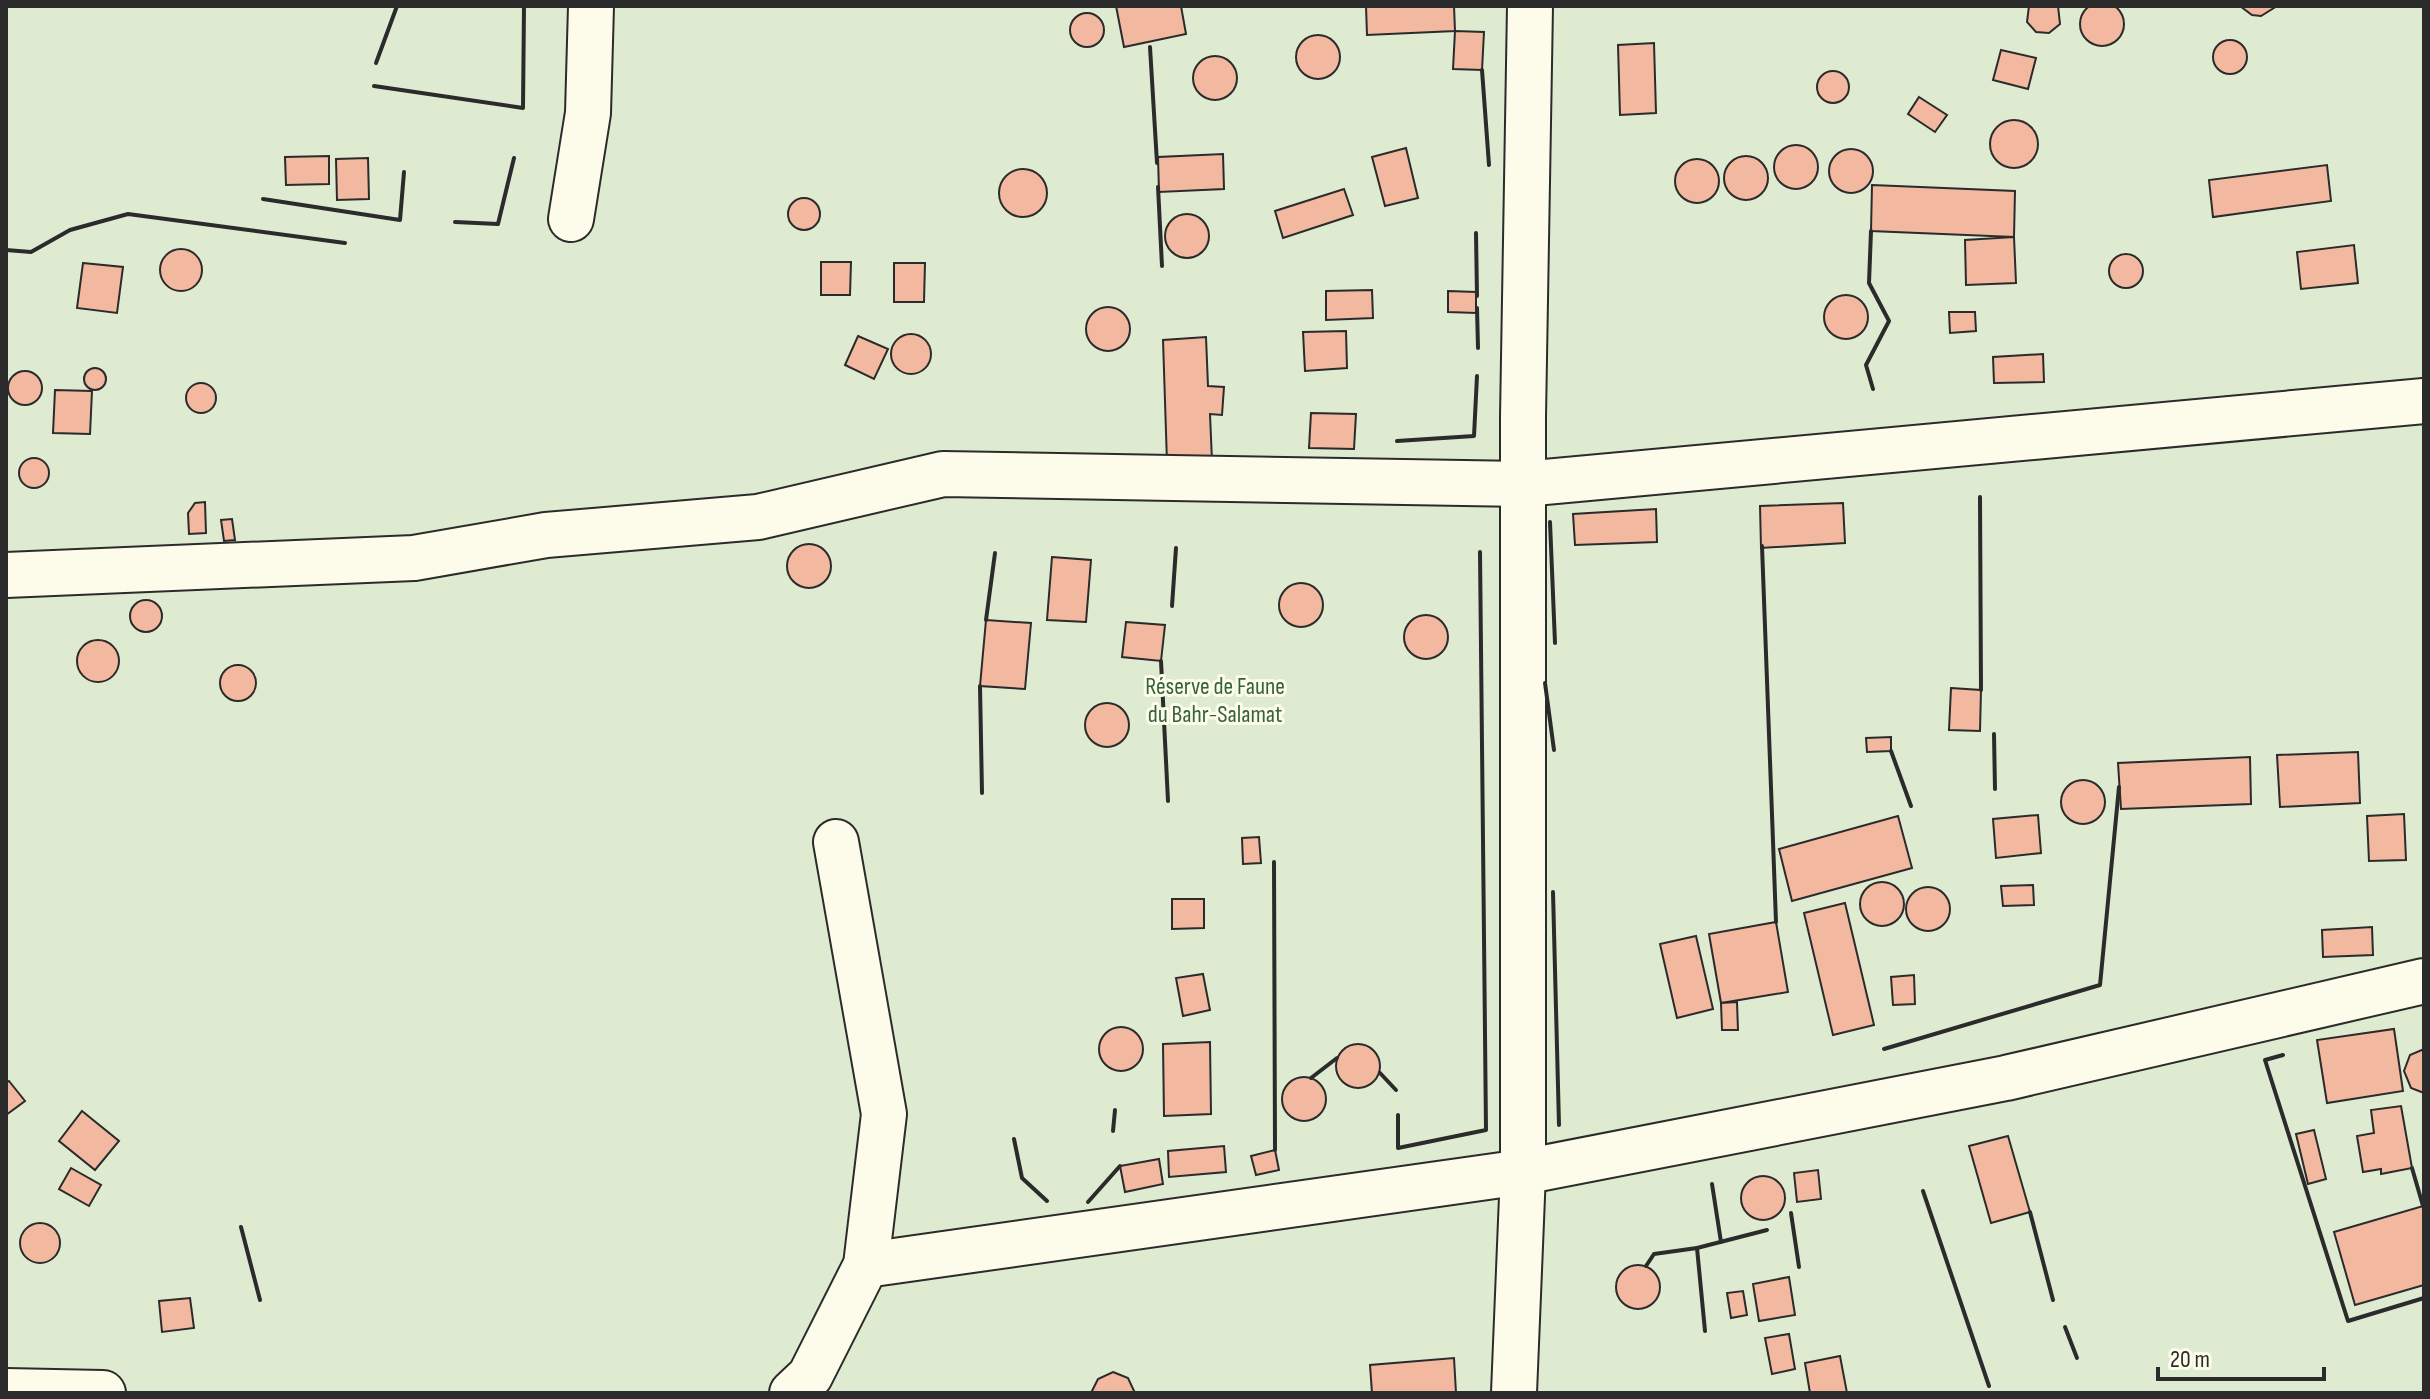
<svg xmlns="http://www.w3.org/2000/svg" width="2430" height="1399" font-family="'Sofia Sans Condensed',sans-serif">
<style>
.green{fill:#deebd1;stroke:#74746e;stroke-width:2}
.building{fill:#f2b8a0;stroke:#2b2b2b;stroke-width:2}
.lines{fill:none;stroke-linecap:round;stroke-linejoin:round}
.street-casing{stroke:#2b2b2b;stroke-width:48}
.street{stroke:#fdfbea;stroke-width:44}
.wall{stroke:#2b2b2b;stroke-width:4}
.labels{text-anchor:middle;stroke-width:6;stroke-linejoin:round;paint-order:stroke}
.park-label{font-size:24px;fill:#34623c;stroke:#fdfbea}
</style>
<rect width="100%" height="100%" fill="#fdfbea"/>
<!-- green -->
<rect class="green" x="6" y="6" width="2418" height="1387"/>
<!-- building -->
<g class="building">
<circle cx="2102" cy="24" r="22"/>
<path d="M 1116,6 L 1181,6 L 1186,34 L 1124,47 Z"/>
<path d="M 1366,6 L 1454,6 L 1455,31 L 1367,35 Z"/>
<path d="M 2029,6 L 2058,6 L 2060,24 L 2049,33 L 2036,32 L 2027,22 Z"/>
<path d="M 2240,6 L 2277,6 L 2261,16 L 2252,15 Z"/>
<circle cx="1087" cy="30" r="17"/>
<path d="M 1455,31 L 1484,32 L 1482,70 L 1453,69 Z"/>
<circle cx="1318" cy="57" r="22"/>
<circle cx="2230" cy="57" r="17"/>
<path d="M 1654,43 L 1656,113 L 1620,115 L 1618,45 Z"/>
<path d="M 2001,50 L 2036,58 L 2028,89 L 1993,80 Z"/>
<circle cx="1215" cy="78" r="22"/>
<circle cx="1833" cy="87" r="16"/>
<path d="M 1919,97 L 1947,115 L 1935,132 L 1908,114 Z"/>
<circle cx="2014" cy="144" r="24"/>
<circle cx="1796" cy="167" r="22"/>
<path d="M 1406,148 L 1418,198 L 1385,206 L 1372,157 Z"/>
<circle cx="1851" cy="171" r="22"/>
<path d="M 1223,154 L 1224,189 L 1159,192 L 1158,157 Z"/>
<circle cx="1746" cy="178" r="22"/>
<path d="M 329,156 L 329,184 L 286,185 L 285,157 Z"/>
<path d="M 368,158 L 369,199 L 337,200 L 336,159 Z"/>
<circle cx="1697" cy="181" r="22"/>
<path d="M 2327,165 L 2331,201 L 2213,217 L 2209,180 Z"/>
<circle cx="1023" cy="193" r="24"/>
<path d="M 1872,185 L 2015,191 L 2014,237 L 1871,231 Z"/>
<path d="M 1344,189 L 1353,215 L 1283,238 L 1275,211 Z"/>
<circle cx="804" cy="214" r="16"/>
<circle cx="1187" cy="236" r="22"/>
<path d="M 2014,237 L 2016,283 L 1966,285 L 1965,240 Z"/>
<path d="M 2354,245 L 2358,283 L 2301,289 L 2297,252 Z"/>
<circle cx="181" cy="270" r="21"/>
<circle cx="2126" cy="271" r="17"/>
<path d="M 821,262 L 851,262 L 850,295 L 821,295 Z"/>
<path d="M 83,263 L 123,267 L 117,313 L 77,308 Z"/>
<path d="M 894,263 L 925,263 L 924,302 L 894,302 Z"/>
<path d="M 1372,290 L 1373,318 L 1326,320 L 1326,291 Z"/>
<path d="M 1448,291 L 1476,292 L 1476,313 L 1448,312 Z"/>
<circle cx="1846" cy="317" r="22"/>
<circle cx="1108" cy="329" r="22"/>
<path d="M 1949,312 L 1975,312 L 1976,331 L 1950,333 Z"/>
<path d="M 1346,331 L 1347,368 L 1305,371 L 1303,332 Z"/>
<circle cx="911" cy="354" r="20"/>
<path d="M 858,336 L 888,349 L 874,379 L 845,365 Z"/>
<path d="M 1206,337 L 1208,386 L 1224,387 L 1222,415 L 1210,414 L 1212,461 L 1167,463 L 1163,340 Z"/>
<path d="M 2043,354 L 2044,382 L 1994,383 L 1993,357 Z"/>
<circle cx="95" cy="379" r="11"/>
<circle cx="25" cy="388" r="17"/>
<circle cx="201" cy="398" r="15"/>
<path d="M 55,390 L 92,391 L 90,434 L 53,433 Z"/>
<path d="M 1311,413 L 1356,414 L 1354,449 L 1309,448 Z"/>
<circle cx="34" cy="473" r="15"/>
<path d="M 205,502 L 206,533 L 189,534 L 188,513 L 195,503 Z"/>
<path d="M 1843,503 L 1845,543 L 1761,548 L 1760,506 Z"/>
<path d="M 1656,509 L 1657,542 L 1575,545 L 1573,514 Z"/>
<path d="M 232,519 L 235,540 L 224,541 L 221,520 Z"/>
<circle cx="809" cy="566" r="22"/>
<path d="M 1052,557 L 1091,560 L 1086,622 L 1047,620 Z"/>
<circle cx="1301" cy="605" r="22"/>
<circle cx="146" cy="616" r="16"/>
<circle cx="1426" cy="637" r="22"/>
<path d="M 986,620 L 1031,623 L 1025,689 L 980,686 Z"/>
<path d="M 1126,622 L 1165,625 L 1161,661 L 1122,657 Z"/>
<circle cx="98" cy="661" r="21"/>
<circle cx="238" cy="683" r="18"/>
<path d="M 1951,688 L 1981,690 L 1980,731 L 1949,730 Z"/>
<circle cx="1107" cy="725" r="22"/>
<path d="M 1891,737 L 1891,751 L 1867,752 L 1866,738 Z"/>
<path d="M 2358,752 L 2360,803 L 2280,807 L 2277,755 Z"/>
<path d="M 2250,757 L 2251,804 L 2121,809 L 2118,763 Z"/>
<circle cx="2083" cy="802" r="22"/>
<path d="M 2404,814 L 2406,860 L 2369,861 L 2367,816 Z"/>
<path d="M 2038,815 L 2041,853 L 1996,858 L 1993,819 Z"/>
<path d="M 1898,816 L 1912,868 L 1792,901 L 1779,849 Z"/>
<path d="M 1259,837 L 1261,863 L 1243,864 L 1242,838 Z"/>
<circle cx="1882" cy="904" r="22"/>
<path d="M 2033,885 L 2034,905 L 2003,906 L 2001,886 Z"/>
<circle cx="1928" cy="909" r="22"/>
<path d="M 1172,899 L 1204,899 L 1204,928 L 1172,929 Z"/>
<path d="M 1845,903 L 1874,1025 L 1833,1035 L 1804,913 Z"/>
<path d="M 1776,922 L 1788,992 L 1721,1003 L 1709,934 Z"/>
<path d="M 2372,927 L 2373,955 L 2323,957 L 2322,930 Z"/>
<path d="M 1696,936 L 1713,1009 L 1677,1018 L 1660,944 Z"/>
<path d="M 1203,974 L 1210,1010 L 1183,1016 L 1176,978 Z"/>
<path d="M 1914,975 L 1915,1004 L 1893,1005 L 1891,977 Z"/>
<path d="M 1737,1002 L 1738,1030 L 1722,1030 L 1721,1003 Z"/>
<circle cx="1121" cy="1049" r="22"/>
<path d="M 2394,1029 L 2403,1091 L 2327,1103 L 2317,1040 Z"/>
<path d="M 1210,1042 L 1211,1114 L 1164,1116 L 1163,1044 Z"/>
<circle cx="1358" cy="1066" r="22"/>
<path d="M 2424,1049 L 2424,1093 L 2411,1088 L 2404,1071 L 2410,1055 Z"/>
<circle cx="1304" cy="1099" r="22"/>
<path d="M 9,1081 L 25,1101 L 6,1115 L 6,1083 Z"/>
<path d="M 2401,1106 L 2412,1168 L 2381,1174 L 2381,1169 L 2363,1172 L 2357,1136 L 2374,1133 L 2371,1110 Z"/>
<path d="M 82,1111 L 119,1141 L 95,1170 L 59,1141 Z"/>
<path d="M 2314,1130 L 2326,1179 L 2308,1184 L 2296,1134 Z"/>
<path d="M 2008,1136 L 2030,1212 L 1991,1223 L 1969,1146 Z"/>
<path d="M 1224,1146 L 1226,1172 L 1169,1177 L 1168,1151 Z"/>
<path d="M 1275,1150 L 1279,1170 L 1256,1175 L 1251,1156 Z"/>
<path d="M 1159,1159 L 1163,1184 L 1125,1192 L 1120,1166 Z"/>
<path d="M 71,1168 L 101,1185 L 89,1206 L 59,1189 Z"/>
<path d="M 1818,1170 L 1821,1199 L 1797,1202 L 1794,1173 Z"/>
<circle cx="1763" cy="1198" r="22"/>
<path d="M 2423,1206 L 2424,1285 L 2355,1305 L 2334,1232 Z"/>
<circle cx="40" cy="1243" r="20"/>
<circle cx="1638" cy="1287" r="22"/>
<path d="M 1789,1277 L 1795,1315 L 1759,1321 L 1753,1284 Z"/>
<path d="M 1743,1291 L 1747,1315 L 1731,1318 L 1727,1293 Z"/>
<path d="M 190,1298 L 194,1328 L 162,1332 L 159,1301 Z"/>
<path d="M 1789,1334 L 1795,1369 L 1772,1374 L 1765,1338 Z"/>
<path d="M 1840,1356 L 1847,1393 L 1810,1393 L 1805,1363 Z"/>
<path d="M 1454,1358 L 1456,1393 L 1372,1393 L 1370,1365 Z"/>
<path d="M 1113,1372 L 1128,1378 L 1135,1393 L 1091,1393 L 1098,1379 Z"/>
</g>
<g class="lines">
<!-- street casing -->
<g class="street-casing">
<g id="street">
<path d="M 571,219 L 588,113 L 591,6"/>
<path d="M 6,575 L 414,558 L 546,535 L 758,517 L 943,474 L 1523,484 L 2424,401"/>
<path d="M 866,1265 L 1523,1172 L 2006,1078 L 2424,981"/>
<path d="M 6,1391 L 103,1393"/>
<path d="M 792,1393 L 810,1376 L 866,1265 L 884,1114 L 836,842"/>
<path d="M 1514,1393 L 1523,1172 L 1523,417 L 1530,6"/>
</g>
</g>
<!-- street -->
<use href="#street" class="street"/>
<!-- wall -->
<g class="wall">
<path d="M 1150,47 L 1157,163"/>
<path d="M 376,63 L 397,6"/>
<path d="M 1482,70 L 1489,165"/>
<path d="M 374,86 L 523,108 L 524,6"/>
<path d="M 1158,187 L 1162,266"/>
<path d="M 263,199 L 400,220 L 404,172"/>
<path d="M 455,222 L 498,224 L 514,158"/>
<path d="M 1871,231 L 1869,283 L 1889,321 L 1866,365 L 1873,389"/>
<path d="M 1476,233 L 1477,296"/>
<path d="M 6,250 L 31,252 L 70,230 L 128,214 L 345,243"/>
<path d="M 1477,308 L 1478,348"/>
<path d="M 1397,441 L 1474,436 L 1477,376"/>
<path d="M 1980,497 L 1981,690"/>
<path d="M 1550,522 L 1555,643"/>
<path d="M 1762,546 L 1776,922"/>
<path d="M 1172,606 L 1176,548"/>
<path d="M 986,620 L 995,553"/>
<path d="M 1161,661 L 1168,801"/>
<path d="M 1545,683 L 1554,750"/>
<path d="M 980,686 L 982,793"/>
<path d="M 1994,734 L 1995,789"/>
<path d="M 1891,751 L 1911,806"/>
<path d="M 1274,862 L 1275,1150"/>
<path d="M 1553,892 L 1559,1125"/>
<path d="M 1884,1049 L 2100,985 L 2119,787"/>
<path d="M 2283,1055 L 2265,1060 L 2348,1321 L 2424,1298"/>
<path d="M 1380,1073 L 1396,1090"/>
<path d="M 1311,1078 L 1337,1058"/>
<path d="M 1398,1115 L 1398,1148 L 1486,1130 L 1480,552"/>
<path d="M 1113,1131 L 1115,1110"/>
<path d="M 1014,1139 L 1022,1178 L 1047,1201"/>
<path d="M 2412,1168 L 2423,1206"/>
<path d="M 1712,1184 L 1721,1242"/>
<path d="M 1923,1191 L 1989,1386"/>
<path d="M 1088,1202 L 1120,1166"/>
<path d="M 2030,1212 L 2053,1300"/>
<path d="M 1791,1213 L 1799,1267"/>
<path d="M 241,1227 L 260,1300"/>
<path d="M 1697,1248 L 1705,1331"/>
<path d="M 1646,1266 L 1654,1254 L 1697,1248 L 1767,1230"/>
<path d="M 2065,1327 L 2077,1358"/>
</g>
</g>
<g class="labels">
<!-- park labels -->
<g class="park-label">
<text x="1215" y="694">Réserve de Faune<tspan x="1215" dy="28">du Bahr-Salamat</tspan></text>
</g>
</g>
<!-- border -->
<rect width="2430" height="1399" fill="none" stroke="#2b2b2b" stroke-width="16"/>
<!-- scale -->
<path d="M2158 1367v12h166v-12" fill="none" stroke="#2b2b2b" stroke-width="4"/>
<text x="2170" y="1367" font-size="24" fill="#2b2b2b" stroke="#fdfbea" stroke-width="6" paint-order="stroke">20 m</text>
</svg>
